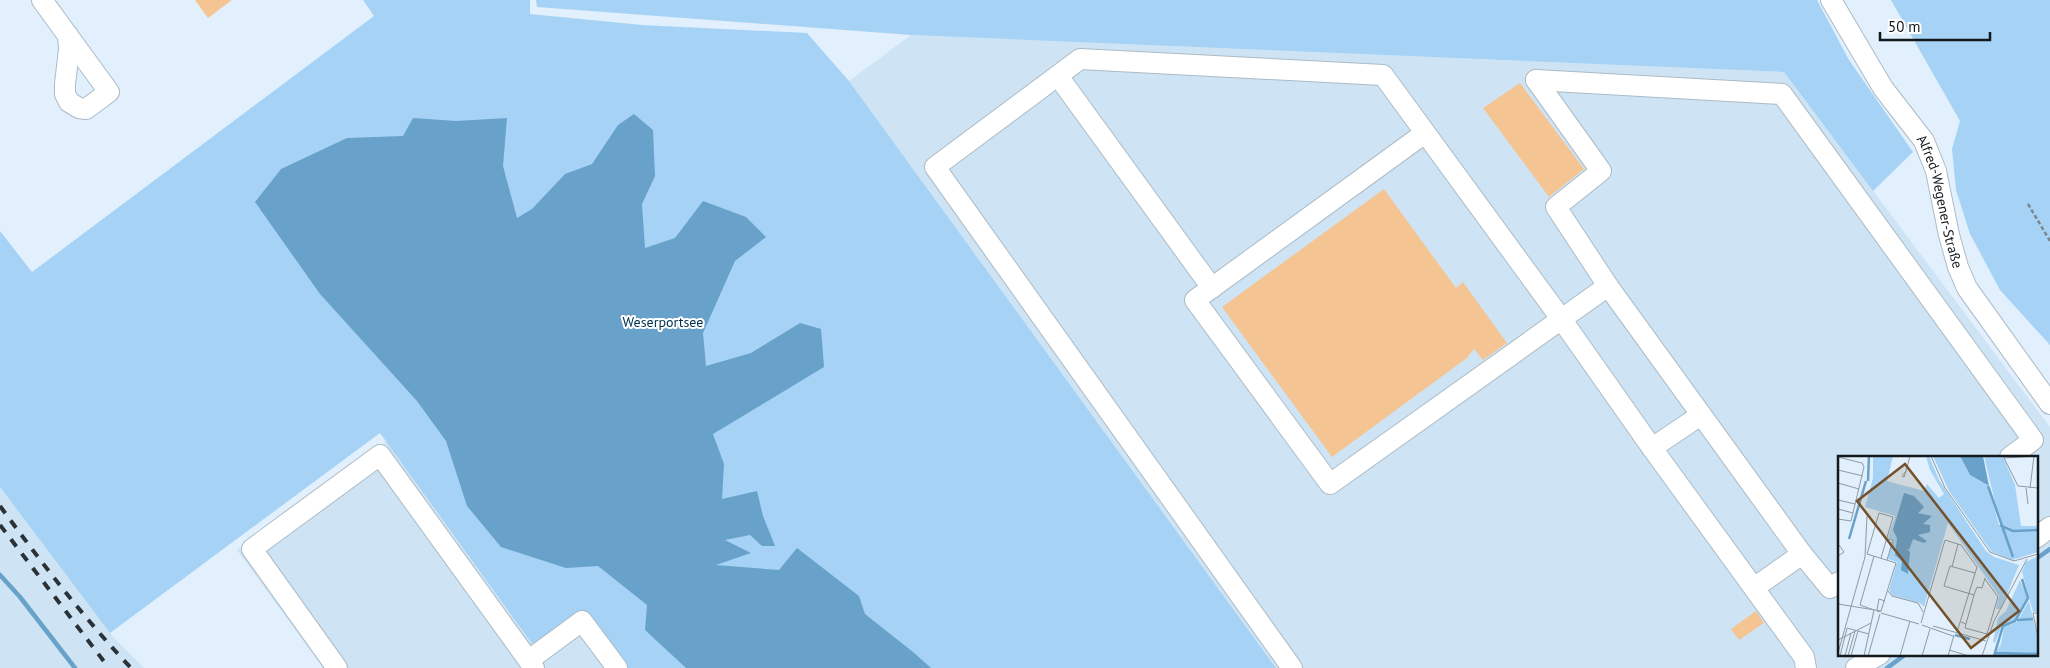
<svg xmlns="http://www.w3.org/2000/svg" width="2050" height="668" font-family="'PT Sans',sans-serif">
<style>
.built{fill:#cee4f5;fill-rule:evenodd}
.green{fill:#a6d3f5}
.water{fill:#68a1ca}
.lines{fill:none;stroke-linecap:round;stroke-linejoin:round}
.stream{stroke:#68a1ca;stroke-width:4.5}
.building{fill:#f4c593}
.minor-casing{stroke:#acbbc6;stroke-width:22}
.path{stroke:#7b868e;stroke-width:2.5;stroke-dasharray:4 2.5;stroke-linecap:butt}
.minor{stroke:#fff;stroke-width:20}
.rail{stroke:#2b3237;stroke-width:4;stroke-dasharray:9 9;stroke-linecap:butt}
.labels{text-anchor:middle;stroke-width:4;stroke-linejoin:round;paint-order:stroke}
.street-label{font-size:14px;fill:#12181c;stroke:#fff}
.park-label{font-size:14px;fill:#01314d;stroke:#fff}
.inset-river{fill:none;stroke:#68a1ca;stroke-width:2.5}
.inset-road{fill:none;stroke:#8e9aa2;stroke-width:1}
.view{fill:#74512a;fill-opacity:0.15;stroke:#74512a;stroke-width:2.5}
.inset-edge{fill:none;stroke:#12181c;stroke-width:2.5}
</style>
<rect width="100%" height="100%" fill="#e1f0fc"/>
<!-- built -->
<g class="built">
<path d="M 911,35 L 1784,72 L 2050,427 L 2050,668 L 1276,668 L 849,81 ZM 1839,457 L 2036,457 L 2036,654 L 1839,654 Z"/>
<path d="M 386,441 L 534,647 L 583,612 L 626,668 L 323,668 L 237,550 Z"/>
<path d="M 0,487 L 115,639 L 144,668 L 0,668 Z"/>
</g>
<!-- green -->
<g class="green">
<path d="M 363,0 L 530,0 L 530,14 L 642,25 L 807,33 L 849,81 L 1276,668 L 626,668 L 583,612 L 535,648 L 380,433 L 110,633 L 0,487 L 0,231 L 32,272 L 374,16 Z"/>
<path d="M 536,0 L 1817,0 L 1849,60 L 1913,152 L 1873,191 L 1784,72 L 911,35 L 537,7 Z"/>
<path d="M 1891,0 L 2050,0 L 2050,345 L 2000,290 L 1970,234 L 1956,190 L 1952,149 L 1960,121 Z"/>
</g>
<!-- water -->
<path class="water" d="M 634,114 L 653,130 L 655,176 L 642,204 L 645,248 L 675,238 L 703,201 L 746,217 L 766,237 L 735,261 L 703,333 L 706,366 L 751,353 L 800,323 L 821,329 L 824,367 L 713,434 L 724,464 L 722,499 L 757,491 L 763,516 L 775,546 L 762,546 L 750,535 L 725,540 L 751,553 L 716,565 L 779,570 L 797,548 L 859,596 L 865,614 L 913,652 L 931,668 L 686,668 L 645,630 L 647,605 L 598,566 L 566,568 L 501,547 L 467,506 L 446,441 L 417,401 L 320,294 L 255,202 L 281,169 L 347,138 L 403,136 L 413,118 L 456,121 L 507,118 L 503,166 L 517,218 L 532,209 L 565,174 L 592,164 L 618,125 Z"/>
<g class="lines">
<!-- stream -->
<g class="stream">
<path d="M 2036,559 L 2050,549"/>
<path d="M 0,575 L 20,597 L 75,668"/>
<path d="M 1887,668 L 1906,654"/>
</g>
</g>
<!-- building -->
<g class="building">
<path d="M 195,0 L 232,0 L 208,18 Z"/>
<path d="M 1520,83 L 1584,169 L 1549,197 L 1483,108 Z"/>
<path d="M 1384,189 L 1456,288 L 1463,282 L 1507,343 L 1483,360 L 1474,349 L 1467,358 L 1332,457 L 1222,307 Z"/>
<path d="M 1756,611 L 1764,623 L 1739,640 L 1731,629 Z"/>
</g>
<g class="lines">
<!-- minor casing -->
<g class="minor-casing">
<g id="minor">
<path d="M 42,0 L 109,92 L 86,109 L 79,108 L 69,102 L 65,94 L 65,84 L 69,49 L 68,35"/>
<path id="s1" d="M 1831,0 L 1883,88 L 1924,141 L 1936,171 L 1949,235 L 1958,267 L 1967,288 L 2050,404"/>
<path d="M 1058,76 L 1212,288"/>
<path d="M 1536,80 L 1782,94 L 2033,440 L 2010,457"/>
<path d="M 1425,133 L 1195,300 L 1330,484 L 1608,286 L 1556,207 L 1601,171 L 1536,80"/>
<path d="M 1608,286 L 1802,554"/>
<path d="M 1652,448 L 1701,415"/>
<path d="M 2036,538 L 2050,527"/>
<path d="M 1754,588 L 1802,554 L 1830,588 L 1839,582"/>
<path d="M 529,660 L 582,621 L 617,668"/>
<path d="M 337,668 L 252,549 L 380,455 L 534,668"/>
<path d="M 1292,668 L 935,167 L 1080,59 L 1383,75 L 1562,320 L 1652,448 L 1804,657 L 1806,668"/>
<path d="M 1856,668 L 1880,654"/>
</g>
</g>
<!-- path -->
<path class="path" d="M 2028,204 L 2050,241"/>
<!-- minor -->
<use href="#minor" class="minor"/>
<!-- rail -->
<g class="rail">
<path d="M 0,506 C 41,562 83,617 131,668"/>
<path d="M 0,525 L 109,668"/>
</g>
</g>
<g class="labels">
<!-- street labels -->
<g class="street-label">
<text dy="5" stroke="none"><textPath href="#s1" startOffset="232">Alfred-Wegener-Straße</textPath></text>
</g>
<!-- park labels -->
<g class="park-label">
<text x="663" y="327">Weserportsee</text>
</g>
</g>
<!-- overview -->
<g transform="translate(1838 456)">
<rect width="200" height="200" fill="#e1f0fc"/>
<path d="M 35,0 L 55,0 L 49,25 L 86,35 L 89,28 L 101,42 L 106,38 L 92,14 L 88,0 L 91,0 L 101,24 L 148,95 L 156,101 L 181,109 L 163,153 L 158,153 L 161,140 L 110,67 L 86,151 L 82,147 L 54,139 L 51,134 L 59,106 L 50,103 L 55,84 L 50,82 L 57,60 L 27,51 L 35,22 ZM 95,0 L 122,0 L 132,19 L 150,30 L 161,69 L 175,76 L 200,75 L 200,96 L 174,104 L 153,95 L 111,35 ZM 146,0 L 165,1 L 177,29 L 183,70 L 200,70 L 200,74 L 178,75 L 162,67 ZM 200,100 L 200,156 L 195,156 L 184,116 L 188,106 ZM 182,124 L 189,142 L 177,165 L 164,169 L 157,187 L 155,186 L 160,162 L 168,155 ZM 191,145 L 200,184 L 200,200 L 156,200 L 163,188 L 166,171 L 179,166 Z" fill="#a6d3f5"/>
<path d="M 122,0 L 145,0 L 151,30 L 132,19 ZM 66,37 L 76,40 L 86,51 L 80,57 L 94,60 L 85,68 L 92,69 L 92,76 L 80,79 L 89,85 L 86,87 L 75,83 L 71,94 L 67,92 L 72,96 L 70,118 L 63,114 L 64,105 L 57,99 L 59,82 L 55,74 Z" fill="#68a1ca"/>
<path class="inset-river" d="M 30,25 L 31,0M 150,30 L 175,101M 162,69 L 175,75 L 200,74M 11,83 L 28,25M 179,164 L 195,163M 117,179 L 132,183M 156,197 L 200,198M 156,200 L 165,170 L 177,165 L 190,142 L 184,123"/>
<path class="inset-road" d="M 93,0 L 107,32 L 152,96 L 176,105 L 200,98M 165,0 L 180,30 L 200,32M 0,1 L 24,7 L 26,11 L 13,65 L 0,63M 166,2 L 199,0M 0,14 L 25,20M 68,15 L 64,20 L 66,21 L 68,15 L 72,0M 0,27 L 21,33M 188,32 L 190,48M 192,32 L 196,0M 0,44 L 17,48M 0,53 L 15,57M 49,83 L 55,84 L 49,104M 0,100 L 6,96 L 1,89M 114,111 L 120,88M 137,117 L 112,110 L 106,130 L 136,139 L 139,131 L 144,132 L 147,122M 50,135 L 54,140 L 80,147 L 85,156M 0,148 L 43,155 L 39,156M 39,154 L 41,143 L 47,145M 43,155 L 58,107 L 29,98 L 41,57 L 55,61 L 43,102M 43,157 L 81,168M 200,157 L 195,157 L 200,182M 123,166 L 128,168 L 127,172 L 149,178 L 160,141 L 147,123M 83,167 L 107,84 L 123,89 L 139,111 L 119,176M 128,168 L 136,139M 84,169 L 115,180M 95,170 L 148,185M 0,184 L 33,167M 111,194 L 131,200M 0,197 L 27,101 L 29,60M 2,200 L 9,172 L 31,178M 7,200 L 13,177M 10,200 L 17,175M 13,200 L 20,175M 26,200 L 36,154 L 22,149 L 36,100M 30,200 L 42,158M 62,200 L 72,165M 84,200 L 92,173M 110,200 L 116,179M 144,200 L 156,165 L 189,103"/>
<path class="view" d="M 67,8 L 181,155 L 133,192 L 19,45 Z"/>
<rect width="200" height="200" class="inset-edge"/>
</g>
<!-- scale -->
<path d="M1880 32v8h110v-8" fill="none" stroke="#12181c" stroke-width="2.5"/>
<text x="1888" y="32" font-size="15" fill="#12181c" stroke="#ffffff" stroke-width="4" paint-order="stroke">50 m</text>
</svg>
